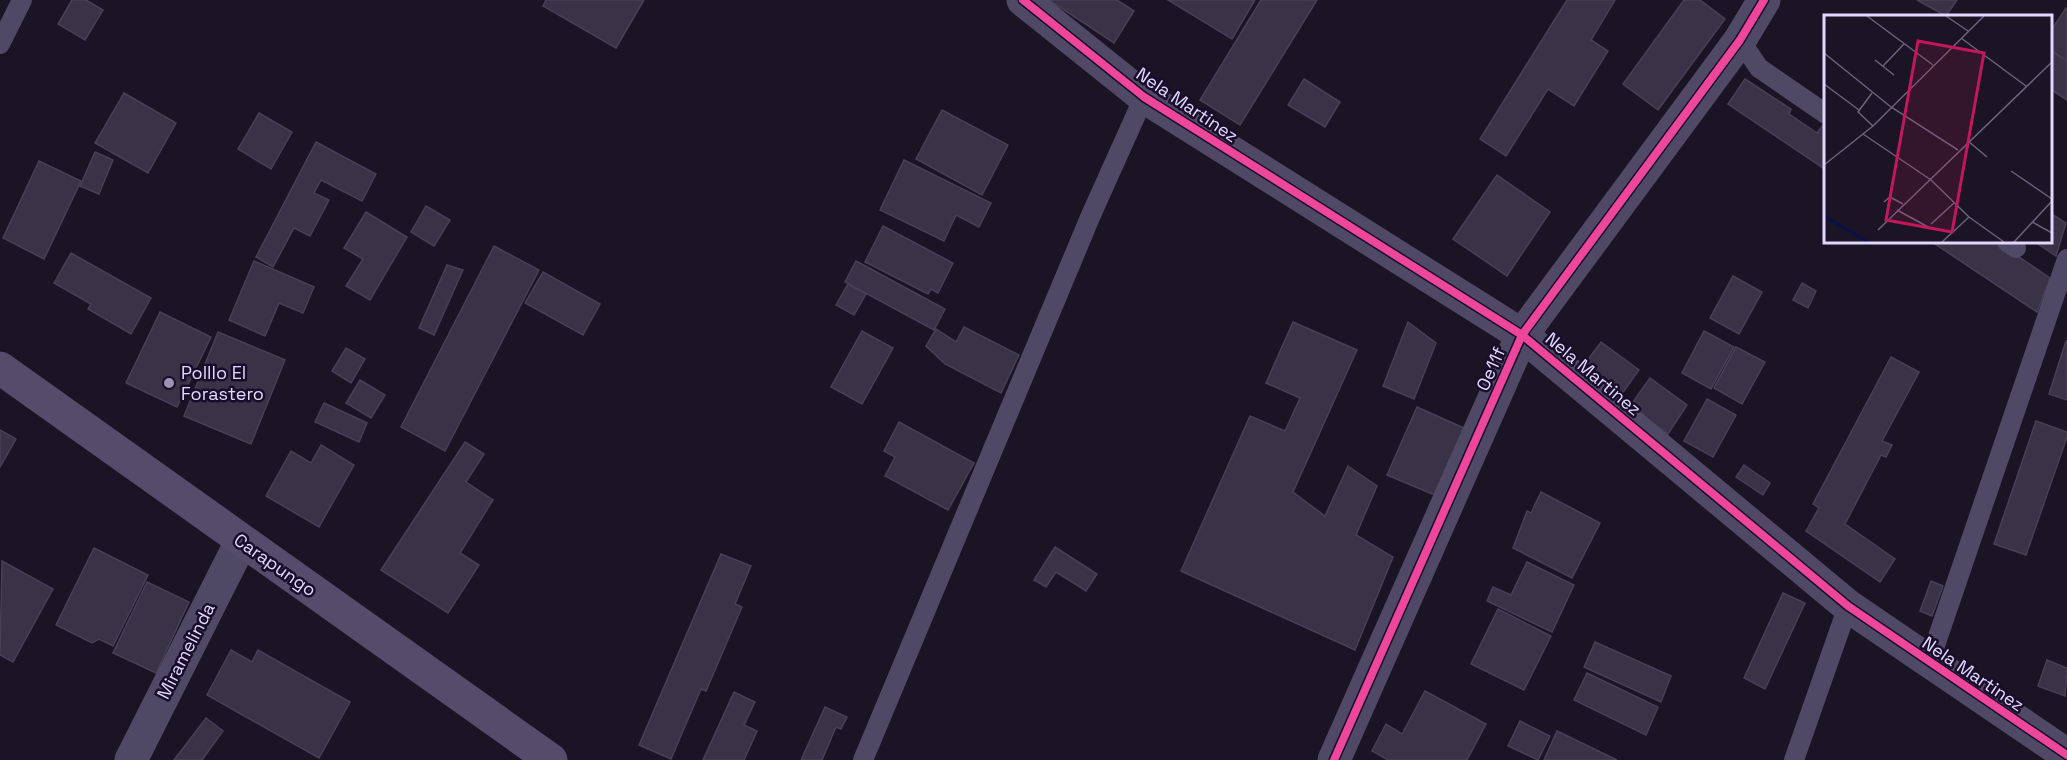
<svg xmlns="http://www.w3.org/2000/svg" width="2067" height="760" font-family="'Space Grotesk',sans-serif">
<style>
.building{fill:#3a3246;stroke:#483f58;stroke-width:1.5}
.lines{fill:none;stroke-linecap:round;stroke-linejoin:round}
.lane{stroke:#504965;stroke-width:20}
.street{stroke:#504965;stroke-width:33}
.secondary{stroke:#554c6b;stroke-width:33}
.cycleway-casing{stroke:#190e2a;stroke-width:11}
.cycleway{stroke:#ed469a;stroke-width:8}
.poi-dot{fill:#9d93b2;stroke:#190e2a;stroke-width:2}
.labels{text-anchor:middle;stroke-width:5;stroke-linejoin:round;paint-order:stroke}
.street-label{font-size:18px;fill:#e4d7ff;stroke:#190e2a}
.poi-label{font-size:18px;fill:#e4d7ff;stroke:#190e2a;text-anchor:start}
.inset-river{fill:none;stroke:#081148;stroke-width:3}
.inset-road{fill:none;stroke:#6b627c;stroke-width:1.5}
.view{fill:#c2185b;fill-opacity:0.15;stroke:#c2185b;stroke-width:3}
.inset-edge{fill:none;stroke:#e4d7ff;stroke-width:3}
</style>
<rect width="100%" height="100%" fill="#1a1424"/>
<!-- building -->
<g class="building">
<path d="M 72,0 L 86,0 L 103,10 L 85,40 L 58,24 Z"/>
<path d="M 546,0 L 644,0 L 616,48 L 543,6 Z"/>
<path d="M 1049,0 L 1117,0 L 1134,11 L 1114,43 Z"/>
<path d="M 1168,0 L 1255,0 L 1232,39 Z"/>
<path d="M 1261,0 L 1317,0 L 1240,125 L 1200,100 Z"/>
<path d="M 1567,0 L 1615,0 L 1591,40 L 1608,51 L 1574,106 L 1548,89 L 1506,156 L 1480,139 Z"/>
<path d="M 1684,0 L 1700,0 L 1725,19 L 1658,110 L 1623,84 Z"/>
<path d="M 1917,0 L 1957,0 L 1946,16 Z"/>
<path d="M 2066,8 L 2067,8 L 2067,61 L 2050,50 L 2050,32 Z"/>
<path d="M 2050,50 L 2067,61 L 2067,100 L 2050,89 Z"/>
<path d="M 1304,79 L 1340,102 L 1325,127 L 1288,105 Z"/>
<path d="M 1745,79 L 1791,109 L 1789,114 L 1817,133 L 1824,124 L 1826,125 L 1826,170 L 1728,104 Z"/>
<path d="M 124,93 L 176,123 L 148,173 L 95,143 Z"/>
<path d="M 942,110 L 1008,145 L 982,195 L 916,159 Z"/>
<path d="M 259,113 L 292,132 L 271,169 L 238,149 Z"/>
<path d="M 316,142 L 376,174 L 362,201 L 321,180 L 314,193 L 329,200 L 310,236 L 294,228 L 273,267 L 256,257 Z"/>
<path d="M 95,152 L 113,160 L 99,194 L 80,186 Z"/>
<path d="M 904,160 L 991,203 L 979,227 L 956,215 L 944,241 L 880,210 Z"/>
<path d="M 39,161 L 81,181 L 44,259 L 3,238 Z"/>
<path d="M 1497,175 L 1550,212 L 1507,276 L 1453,239 Z"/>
<path d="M 426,206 L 450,220 L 434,246 L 411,232 Z"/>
<path d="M 366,212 L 407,237 L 370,300 L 346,286 L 363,259 L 344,248 Z"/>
<path d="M 2050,213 L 2066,223 L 2056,256 L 2035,242 L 2050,242 Z"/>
<path d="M 883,226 L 953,263 L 938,293 L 931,289 L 928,294 L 865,262 Z"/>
<path d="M 1932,242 L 1997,242 L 2050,278 L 2037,312 Z"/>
<path d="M 494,246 L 539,270 L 445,451 L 401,427 Z"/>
<path d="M 71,253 L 151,298 L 131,334 L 88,309 L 91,304 L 54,283 Z"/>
<path d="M 254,261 L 314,287 L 303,313 L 279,303 L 265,336 L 229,320 Z"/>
<path d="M 856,261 L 945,309 L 934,330 L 845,282 Z"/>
<path d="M 447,265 L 463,270 L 434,335 L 419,328 Z"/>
<path d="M 543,272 L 600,304 L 583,335 L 525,303 Z"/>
<path d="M 1733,276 L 1762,292 L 1739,334 L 1710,318 Z"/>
<path d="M 1802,283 L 1816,291 L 1808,308 L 1793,300 Z"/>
<path d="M 848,284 L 866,294 L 854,315 L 836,305 Z"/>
<path d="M 160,312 L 211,337 L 177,407 L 126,383 Z"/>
<path d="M 1293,322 L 1357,350 L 1293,492 L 1325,516 L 1348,466 L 1377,486 L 1356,535 L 1393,557 L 1355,650 L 1181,571 L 1250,416 L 1285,431 L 1300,398 L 1266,383 Z"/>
<path d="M 1408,322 L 1436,343 L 1414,399 L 1383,386 Z"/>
<path d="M 964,327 L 1019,355 L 1001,393 L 945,364 L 926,346 L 936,329 L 956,342 Z"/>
<path d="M 862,331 L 893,348 L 862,404 L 831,387 Z"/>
<path d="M 1704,331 L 1734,347 L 1711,389 L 1682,373 Z"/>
<path d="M 218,332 L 285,360 L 251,444 L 184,416 Z"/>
<path d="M 2066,341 L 2067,341 L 2067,400 L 2049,394 Z"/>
<path d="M 1601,342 L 1639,370 L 1619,398 L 1581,369 Z"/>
<path d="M 1736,347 L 1765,362 L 1742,404 L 1714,388 Z"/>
<path d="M 346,348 L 365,359 L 351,383 L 332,371 Z"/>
<path d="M 1891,357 L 1919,372 L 1882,441 L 1892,445 L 1886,457 L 1881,455 L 1845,524 L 1895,559 L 1880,582 L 1806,531 L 1819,508 L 1813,504 Z"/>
<path d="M 1650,378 L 1687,405 L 1668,434 L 1630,406 Z"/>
<path d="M 360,380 L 385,395 L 371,418 L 346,403 Z"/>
<path d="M 1707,399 L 1736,415 L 1713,457 L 1684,441 Z"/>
<path d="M 324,403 L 367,423 L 359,442 L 315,422 Z"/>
<path d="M 1417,407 L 1466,429 L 1437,496 L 1387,475 Z"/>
<path d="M 2036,421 L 2067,432 L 2067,437 L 2026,555 L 1994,544 Z"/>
<path d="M 899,422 L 974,463 L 948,510 L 885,476 L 895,457 L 884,451 Z"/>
<path d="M 0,430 L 16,439 L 0,467 Z"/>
<path d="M 465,442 L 484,454 L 466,482 L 493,500 L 460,553 L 479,565 L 448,613 L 381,570 Z"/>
<path d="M 321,445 L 354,465 L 319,527 L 266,496 L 291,451 L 311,463 Z"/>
<path d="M 1744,465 L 1770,483 L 1763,495 L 1736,477 Z"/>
<path d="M 1541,492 L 1600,523 L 1572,578 L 1513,548 L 1527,511 L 1531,513 Z"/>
<path d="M 1055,547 L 1097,574 L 1086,591 L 1056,572 L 1046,587 L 1034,580 Z"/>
<path d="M 94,548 L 148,575 L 113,646 L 99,639 L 92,643 L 56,625 Z"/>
<path d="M 721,554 L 751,566 L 735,604 L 742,607 L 706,691 L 701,689 L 671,759 L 639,745 Z"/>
<path d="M 2,561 L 53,589 L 13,662 L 0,655 Z"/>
<path d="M 1527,562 L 1574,585 L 1552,632 L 1487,601 L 1493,587 L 1511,595 Z"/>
<path d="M 1931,581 L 1943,586 L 1932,616 L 1920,611 Z"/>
<path d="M 147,582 L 189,602 L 156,673 L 113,653 Z"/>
<path d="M 1783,593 L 1805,603 L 1765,689 L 1744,678 Z"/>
<path d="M 1498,609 L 1551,636 L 1524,690 L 1471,664 Z"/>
<path d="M 1595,642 L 1671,676 L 1661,702 L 1584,667 Z"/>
<path d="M 231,650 L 252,662 L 258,650 L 350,702 L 319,758 L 207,695 Z"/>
<path d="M 2047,660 L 2067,668 L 2065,696 L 2038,686 Z"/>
<path d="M 1587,673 L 1658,707 L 1646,735 L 1574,700 Z"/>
<path d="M 1425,691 L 1486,724 L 1467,760 L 1388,760 L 1372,751 L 1386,724 L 1402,734 Z"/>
<path d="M 734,692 L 755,702 L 744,725 L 757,731 L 744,760 L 703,760 Z"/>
<path d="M 825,707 L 847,717 L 841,729 L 836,727 L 822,760 L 801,760 Z"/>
<path d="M 206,718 L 223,731 L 202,760 L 174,760 Z"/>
<path d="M 1520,721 L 1550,736 L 1538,760 L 1508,746 Z"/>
<path d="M 1557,731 L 1617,760 L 1544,760 Z"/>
</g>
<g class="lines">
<!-- lane -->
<g class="lane">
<path d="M 1740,40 L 1759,68 L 1826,114"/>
<path d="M 0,44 L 22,0"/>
<path d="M 2007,242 L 2016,248"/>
<path d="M 1929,663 L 2067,259"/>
<path d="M 863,760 L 1091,215 L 1144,97"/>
<path d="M 1794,760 L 1848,606"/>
</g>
<!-- street -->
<g class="street">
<path d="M 1023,0 L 1144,97 L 1522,335 L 1848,606 L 2067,755"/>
<path d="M 131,760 L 241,542"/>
<path d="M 1334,760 L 1522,335 L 1740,40 L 1764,0"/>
</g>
<!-- secondary -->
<path class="secondary" d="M 0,368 L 551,760"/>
<!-- cycleway casing -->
<g class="cycleway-casing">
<g id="cycleway">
<path d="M 1023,0 L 1144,97 L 1522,335 L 1848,606 L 2067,755"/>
<path d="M 1334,760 L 1522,335 L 1740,40 L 1764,0"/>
</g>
</g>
<!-- cycleway -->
<use href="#cycleway" class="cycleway"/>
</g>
<!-- markers -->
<circle class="poi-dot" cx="169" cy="383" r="6"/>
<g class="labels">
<!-- street labels -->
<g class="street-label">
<text transform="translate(1187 105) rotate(34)" y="6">Nela Martinez</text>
<text transform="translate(1491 369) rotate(-66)" y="6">Oe11f</text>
<text transform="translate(1593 374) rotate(40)" y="6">Nela Martinez</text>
<text transform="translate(275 565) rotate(35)" y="6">Carapungo</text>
<text transform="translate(186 651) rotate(-63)" y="6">Miramelinda</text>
<text transform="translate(1973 674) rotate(34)" y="6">Nela Martinez</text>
</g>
<!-- poi labels -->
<g class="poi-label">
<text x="181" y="379">Polllo El<tspan x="181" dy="21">Forastero</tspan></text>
</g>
</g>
<!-- overview -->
<g transform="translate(1824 15)">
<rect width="228" height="228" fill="#1a1424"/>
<path class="inset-river" d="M 0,201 L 44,227"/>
<path class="inset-road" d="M 43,1 L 109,50M 122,1 L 144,16M 137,23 L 202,71M 0,38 L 67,92 L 134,135M 51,45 L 70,60M 59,51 L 80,29M 0,69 L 35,95M 48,78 L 34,97 L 49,111M 39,119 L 107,165 L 145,202 L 180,227M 144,126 L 163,142M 0,150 L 49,111 L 160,1M 187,156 L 228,184M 60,187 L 66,182 L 79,189M 73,195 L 106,213M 208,207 L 228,218M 107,209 L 130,188M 54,215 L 228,47M 118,227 L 145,202M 190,227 L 228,186"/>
<path class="view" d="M 94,26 L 160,38 L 128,217 L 62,205 Z"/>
<rect width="228" height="228" class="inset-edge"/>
</g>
</svg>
